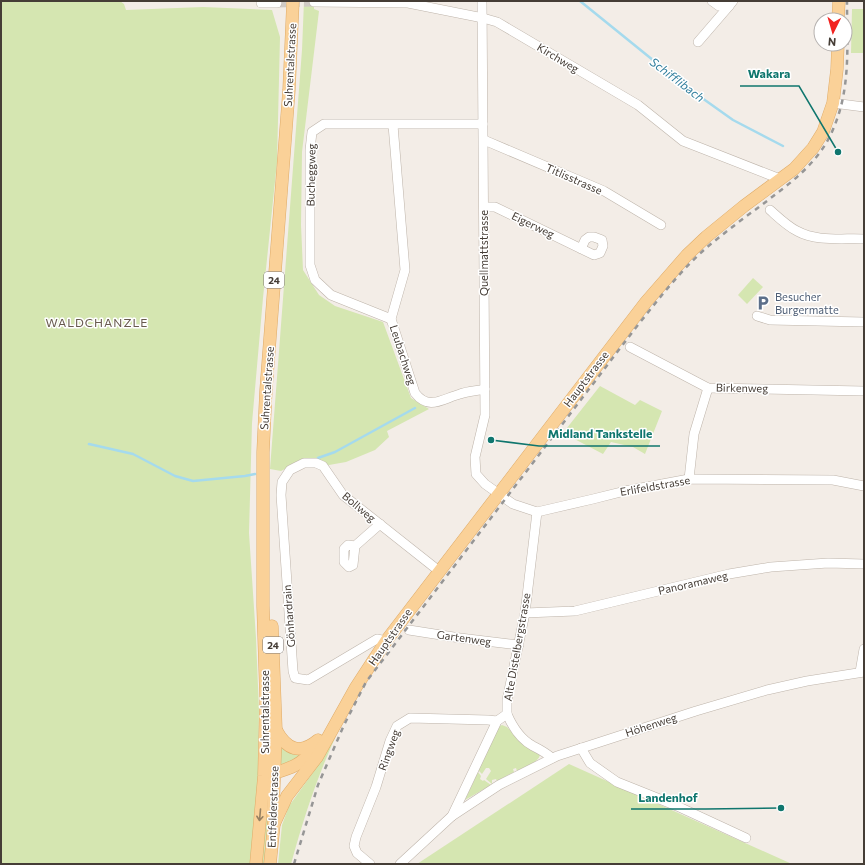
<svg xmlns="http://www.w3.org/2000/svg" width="865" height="865" font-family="Commissioner,sans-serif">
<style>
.green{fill:#d5e6b1}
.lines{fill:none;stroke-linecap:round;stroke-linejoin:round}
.stream{stroke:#a5daed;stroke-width:2.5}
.minor-tunnel{stroke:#d0cac4;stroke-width:9;stroke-dasharray:9 4.5;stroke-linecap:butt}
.minor-casing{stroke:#beb4aa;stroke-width:10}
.major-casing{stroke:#dfab68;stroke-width:13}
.minor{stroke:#fff;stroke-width:9}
.major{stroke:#fad198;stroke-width:12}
.rail{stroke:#969696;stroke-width:2.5;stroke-dasharray:5 5;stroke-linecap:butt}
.oneway{stroke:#968062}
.labels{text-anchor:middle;stroke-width:3;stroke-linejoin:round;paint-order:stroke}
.shield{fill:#fff;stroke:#7d7772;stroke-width:1}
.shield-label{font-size:10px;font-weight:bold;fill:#453d36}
.street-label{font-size:11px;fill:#453d36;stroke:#fff}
.service-label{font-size:11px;fill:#4e5e75;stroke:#fff;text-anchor:start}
.water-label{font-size:12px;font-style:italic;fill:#307e9d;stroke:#fff}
.neighbourhood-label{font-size:12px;letter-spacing:1px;fill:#685a4e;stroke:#fff}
.leader{fill:none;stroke:#0f766e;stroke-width:1.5}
.callout-dot{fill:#0f766e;stroke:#fff;stroke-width:1.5}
.callout-label{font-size:12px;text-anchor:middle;font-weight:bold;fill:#0f766e;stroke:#fff;stroke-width:3;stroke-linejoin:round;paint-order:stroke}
</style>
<rect width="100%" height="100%" fill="#f3ede7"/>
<!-- green -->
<g class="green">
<path d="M 1,1 L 120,1 L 124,4 L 126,10 L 203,7 L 272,10 L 280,37 L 277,162 L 263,298 L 252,423 L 249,533 L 256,638 L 259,710 L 258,781 L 250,864 L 1,864 Z"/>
<path d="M 304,1 L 314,1 L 314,9 L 319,11 L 302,152 L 301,225 L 303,270 L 319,295 L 335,306 L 383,322 L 411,398 L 429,409 L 387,431 L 389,437 L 375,450 L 346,462 L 329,465 L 302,460 L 281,471 L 270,469 L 302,50 Z"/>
<path d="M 852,9 L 864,9 L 864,53 L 851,53 Z"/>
<path d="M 753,278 L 763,287 L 747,304 L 738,295 Z"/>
<path d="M 600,386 L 635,405 L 640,400 L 662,411 L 645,454 L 633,447 L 611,442 L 603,454 L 563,433 Z"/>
<path d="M 502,725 L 507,727 L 522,743 L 540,755 C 538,763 525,767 517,771 L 516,768 L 513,769 L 514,772 L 497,781 L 496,779 L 492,780 L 492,784 L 486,779 L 491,771 L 489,768 L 486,768 L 482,774 L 478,770 L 498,727 Z"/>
<path d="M 336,736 C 317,777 303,820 291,864 L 278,864 L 282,825 L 289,806 L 314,771 Z"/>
<path d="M 280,745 L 308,751 L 297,762 L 280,765 Z"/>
<path d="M 569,764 L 792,864 L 417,864 Z"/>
<path d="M 478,772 L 481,776 L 480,779 L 483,781 L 484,780 L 491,785 L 465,800 Z"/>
<path d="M 273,784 L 264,864 L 260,864 L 265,808 Z"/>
</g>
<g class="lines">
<!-- stream -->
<g class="stream">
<path d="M 580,1 L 664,69 L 684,88 L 695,93 L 733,120 L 783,146"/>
<path d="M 89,444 L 133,454 L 175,476 L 193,481 L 245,476 L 255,474"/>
<path d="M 318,458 L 335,452 L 415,408"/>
</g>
<!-- minor-tunnel -->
<path class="minor-tunnel" d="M 277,3 L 314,2"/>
<!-- minor casing -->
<g class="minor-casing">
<g id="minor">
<path d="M 482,1 L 485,415 L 475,457 L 476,474 L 485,484 L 513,504 L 537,512 L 593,499 L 625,491 L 689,479 L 833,480 L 864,486"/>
<path d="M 712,1 L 719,6 L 729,6 L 733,1"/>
<path d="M 314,2 L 408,3 L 483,18 L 497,22 L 638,105 L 683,141 L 780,179"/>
<path d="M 261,3 L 277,3"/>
<path d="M 698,42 L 729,6"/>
<path d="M 833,103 L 864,107"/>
<path d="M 393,125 L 405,270 L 391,319 L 415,393 C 429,411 442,399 460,394 C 468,391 477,391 485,389"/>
<path d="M 484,140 L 604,191 L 661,225"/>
<path d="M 484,207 L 495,207 L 594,255 L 600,253 L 603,246 L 602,240 L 594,237 L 589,237 L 585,240 L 581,249"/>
<path d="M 770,210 C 779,218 787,226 797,231 C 817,242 842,238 864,239"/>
<path d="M 757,316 L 770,320 L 864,322"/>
<path d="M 391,319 L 331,295 L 315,280 L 310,265 L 310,150 L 312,132 L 324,124 L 483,124"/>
<path d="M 630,347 L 708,388 L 864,391"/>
<path d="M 689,479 L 694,434 L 708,388"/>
<path d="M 355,546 L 348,545 L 344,549 L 344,562 L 349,567 L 353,565 L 355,546 L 380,524"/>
<path d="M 525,613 L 575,611 L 729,574 L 771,567 L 828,563 L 864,564"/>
<path d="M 409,630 L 460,638 L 519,645"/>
<path d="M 386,641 L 377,639 L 308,680 L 295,678 L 293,671 L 281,495 L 282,482 L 290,470 L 304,463 L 316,463 L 323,466 L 343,495 L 439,571"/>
<path d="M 860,672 L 864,649"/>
<path d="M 507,714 C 513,728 520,739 533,746 C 541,750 546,753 552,758"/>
<path d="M 581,748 L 590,763 L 617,782 L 677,806 L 746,838"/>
<path d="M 452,816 L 499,785 L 557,756 L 696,711 L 767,690 L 807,681 L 864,672"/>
<path d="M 370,864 L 357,853 L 354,846 L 356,837 L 376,787 L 390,741 L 397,726 L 410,718 L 488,720 L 497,721"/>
<path d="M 400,864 L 452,816 L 497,721 L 507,714 L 507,700 L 525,613 L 537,512"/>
</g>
</g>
<!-- major casing -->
<g class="major-casing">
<g id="major">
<path d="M 838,20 L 839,1"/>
<path d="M 276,730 C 287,750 300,755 318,740"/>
<path d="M 268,775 C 291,768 298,767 315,749"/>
<path d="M 274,824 L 287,796 L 317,757 L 356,687 L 386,641 L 646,302 L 687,255 L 706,237 L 744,206 L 794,169 L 813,148 L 823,132 L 833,103 L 837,69 L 838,44"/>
<path d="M 256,864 L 264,776 L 266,699 L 263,606 L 263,452 L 266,390 L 289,90 L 293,1"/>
<path d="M 270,864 L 274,824 L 273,811 L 276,730 L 272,626"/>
</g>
</g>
<!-- minor -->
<use href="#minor" class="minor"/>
<!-- major -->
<use href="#major" class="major"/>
<!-- rail -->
<path class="rail" d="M 294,864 L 318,785 L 344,725 L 366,682 L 634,330 C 657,301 679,272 706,248 C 723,234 741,220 759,207 C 789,184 820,163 834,127 C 851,87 847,43 847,1"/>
</g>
<!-- one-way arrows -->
<defs><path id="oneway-shaft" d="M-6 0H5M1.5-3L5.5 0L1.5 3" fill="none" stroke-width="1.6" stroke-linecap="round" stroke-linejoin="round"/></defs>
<use class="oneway" href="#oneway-shaft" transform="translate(260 815) rotate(95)"/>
<!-- icons -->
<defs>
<g id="parking-bare" transform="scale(1.2)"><path d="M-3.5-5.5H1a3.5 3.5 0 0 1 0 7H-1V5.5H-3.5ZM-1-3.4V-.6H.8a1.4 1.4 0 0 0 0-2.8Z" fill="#5c6f8a" stroke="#fff" stroke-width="2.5" paint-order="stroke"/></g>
</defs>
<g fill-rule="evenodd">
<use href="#parking-bare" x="763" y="303"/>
</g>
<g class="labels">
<!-- shield labels -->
<g class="shield">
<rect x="264" y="272" width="20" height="16" rx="3"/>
<rect x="263" y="637" width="20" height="16" rx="3"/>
</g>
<g class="shield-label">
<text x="274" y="284">24</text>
<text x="273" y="649">24</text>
</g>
<!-- street labels -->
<g class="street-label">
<text transform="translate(558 58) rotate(31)" y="4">Kirchweg</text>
<text transform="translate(290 65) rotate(-87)" y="4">Suhrentalstrasse</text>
<text transform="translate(311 175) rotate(-89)" y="4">Bucheggweg</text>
<text transform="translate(574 179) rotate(24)" y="4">Titlisstrasse</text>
<text transform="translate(533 225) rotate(26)" y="4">Eigerweg</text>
<text transform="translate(484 253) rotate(-90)" y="4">Quellmattstrasse</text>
<text transform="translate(403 355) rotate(72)" y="4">Leubachweg</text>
<text transform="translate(586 379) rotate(-53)" y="4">Hauptstrasse</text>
<text transform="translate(267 388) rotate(-86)" y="4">Suhrentalstrasse</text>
<text transform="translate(742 388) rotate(1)" y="4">Birkenweg</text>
<text transform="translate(655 486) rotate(-10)" y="4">Erlifeldstrasse</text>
<text transform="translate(359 507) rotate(40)" y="4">Bollweg</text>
<text transform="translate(693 583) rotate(-13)" y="4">Panoramaweg</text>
<text transform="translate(289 616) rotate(-94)" y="4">Gönhardrain</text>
<text transform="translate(390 637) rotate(-55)" y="4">Hauptstrasse</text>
<text transform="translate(464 638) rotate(8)" y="4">Gartenweg</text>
<text transform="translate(517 647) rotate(-80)" y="4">Alte Distelbergstrasse</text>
<text transform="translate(265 712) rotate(-90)" y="4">Suhrentalstrasse</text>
<text transform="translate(651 725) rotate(-18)" y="4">Höhenweg</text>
<text transform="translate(389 750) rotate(-70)" y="4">Ringweg</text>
<text transform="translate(273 807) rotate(-88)" y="4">Entfelderstrasse</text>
</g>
<!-- service labels -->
<g class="service-label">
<text x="775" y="301">Besucher<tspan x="775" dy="13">Burgermatte</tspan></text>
</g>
<!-- water labels -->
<g class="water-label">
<text transform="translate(677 80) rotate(37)" y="4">Schifflibach</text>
</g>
<!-- neighbourhood labels -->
<g class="neighbourhood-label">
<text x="97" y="327">WALDCHANZLE</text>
</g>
</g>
<!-- callouts -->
<path class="leader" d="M838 152L799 86H740M491 440L539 446H660M781 808L706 809H631"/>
<g class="callout-dot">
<circle cx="838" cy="152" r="4"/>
<circle cx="491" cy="440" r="4"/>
<circle cx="781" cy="808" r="4"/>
</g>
<g class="callout-label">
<text x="769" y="78">Wakara</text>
<text x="600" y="438">Midland Tankstelle</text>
<text x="668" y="802">Landenhof</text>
</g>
<!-- border -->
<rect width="865" height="865" fill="none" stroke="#453d36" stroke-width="4"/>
<!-- north arrow -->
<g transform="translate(833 32) rotate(185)"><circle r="19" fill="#ffffff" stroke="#b5b1af"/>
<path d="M0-3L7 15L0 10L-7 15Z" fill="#f2221f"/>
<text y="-6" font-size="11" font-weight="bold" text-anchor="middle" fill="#453d36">N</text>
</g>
</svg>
